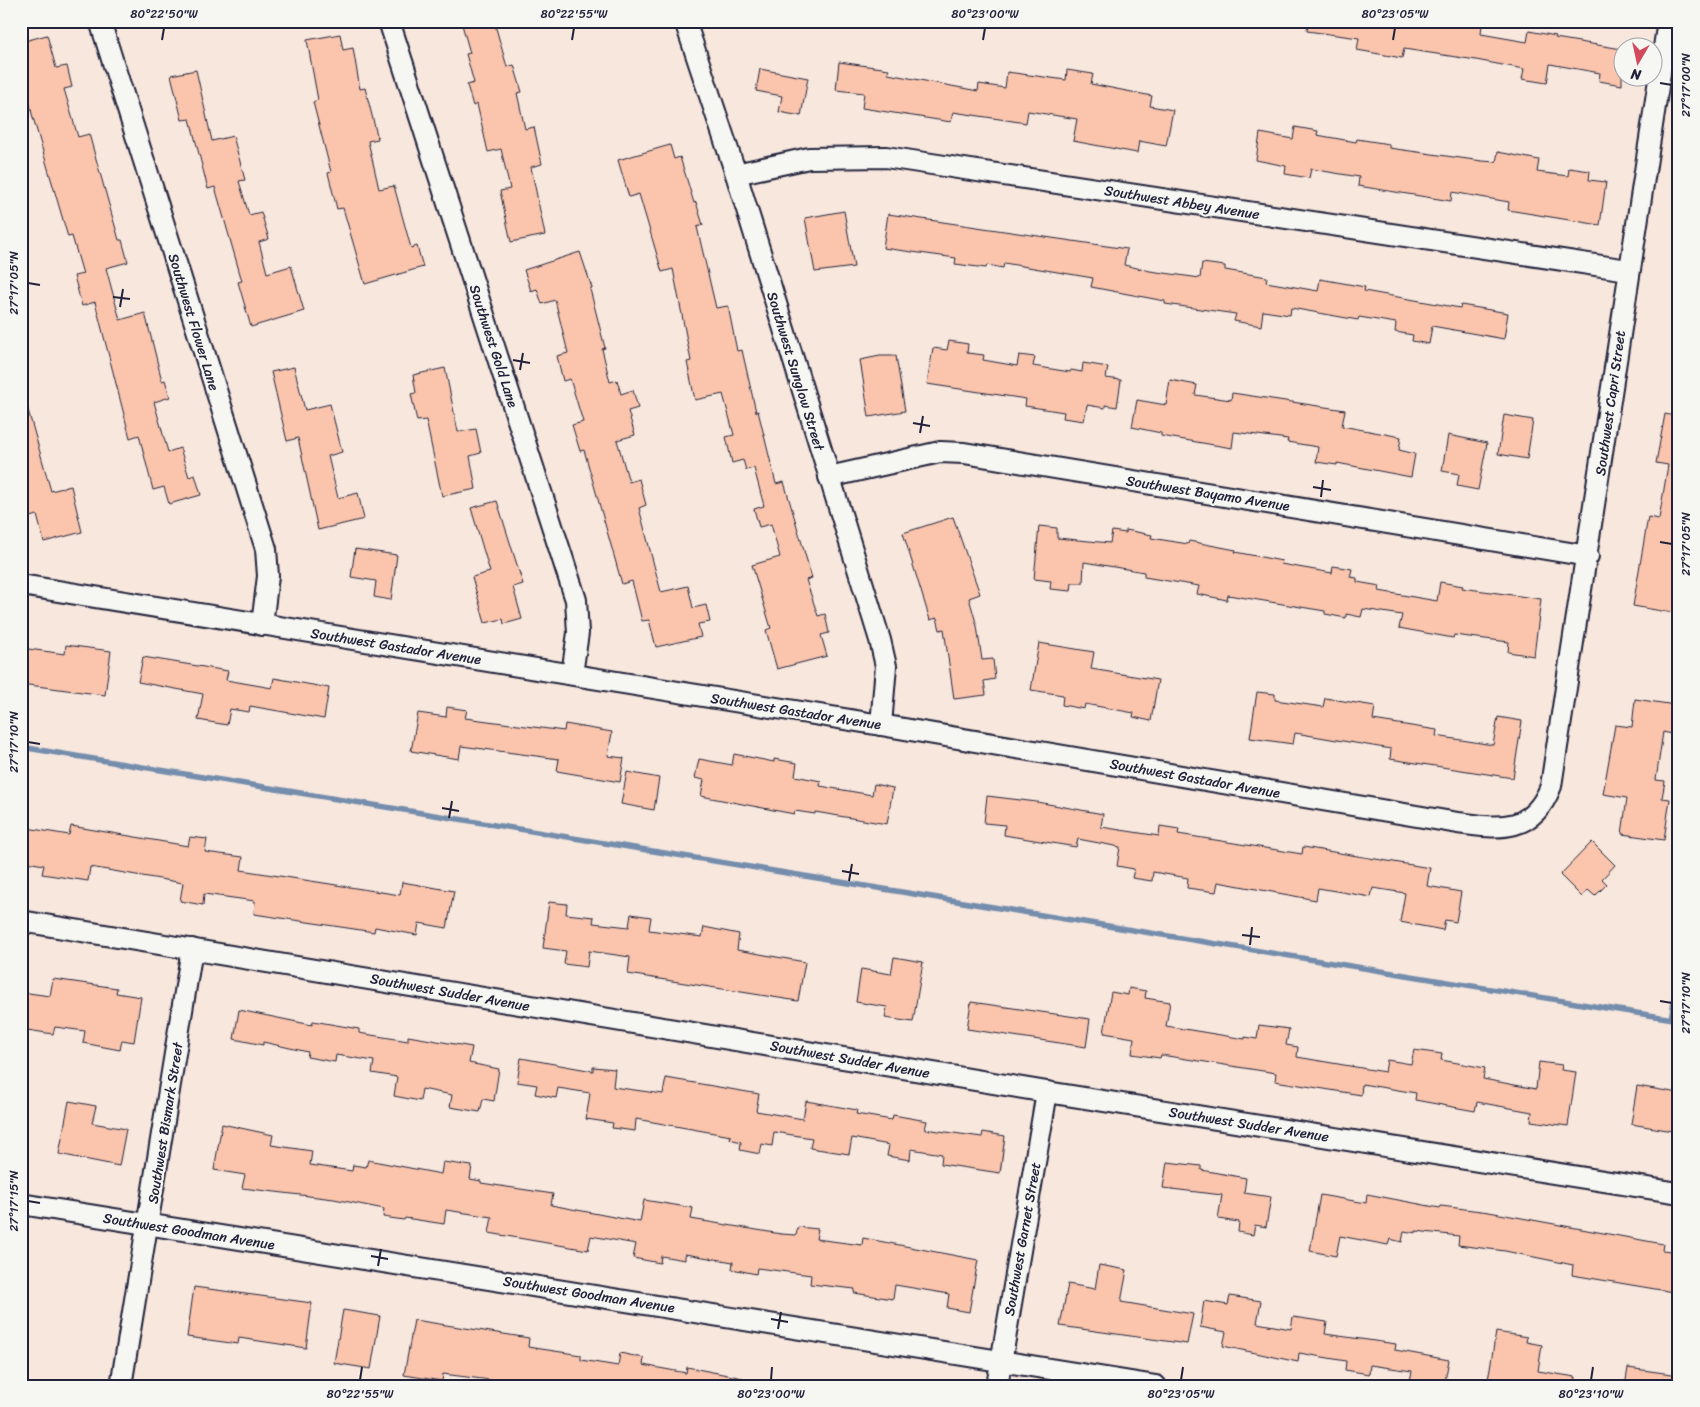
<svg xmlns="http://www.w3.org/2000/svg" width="1700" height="1407" font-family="Sriracha,sans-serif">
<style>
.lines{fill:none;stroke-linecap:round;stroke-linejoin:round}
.stream{stroke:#758dac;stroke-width:5.5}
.building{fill:#fac5ac;stroke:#22223b}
.minor-casing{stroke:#22223b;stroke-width:24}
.minor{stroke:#f6f6f2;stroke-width:20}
.ticks{fill:none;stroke:#22223b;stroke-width:2}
.labels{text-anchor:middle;stroke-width:4.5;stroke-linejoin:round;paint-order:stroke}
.street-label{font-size:14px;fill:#22223b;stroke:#f6f6f2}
.neatline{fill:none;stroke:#22223b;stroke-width:2}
.ticks-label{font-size:12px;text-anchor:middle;fill:#22223b}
</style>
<rect width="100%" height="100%" fill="#f7e7dd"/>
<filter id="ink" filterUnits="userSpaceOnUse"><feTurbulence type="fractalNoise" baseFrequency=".02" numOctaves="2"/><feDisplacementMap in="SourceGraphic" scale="10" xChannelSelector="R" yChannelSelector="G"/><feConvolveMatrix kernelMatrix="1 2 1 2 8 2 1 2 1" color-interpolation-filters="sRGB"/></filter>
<g filter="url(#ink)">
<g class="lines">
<!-- stream -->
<g class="stream">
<path d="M 21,747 L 1679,1020"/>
<path d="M 1671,1019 L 1679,971"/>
</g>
</g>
<!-- building -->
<g class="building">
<path d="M 461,21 L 494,21 L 507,67 L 514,65 L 522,92 L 517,93 L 525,129 L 534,127 L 542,164 L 531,167 L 545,235 L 511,242 L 500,191 L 510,189 L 501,149 L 488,152 L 477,104 L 473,106 L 467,85 L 474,83 L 466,54 L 470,53 Z"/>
<path d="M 1308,21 L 1464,21 L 1482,24 L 1481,34 L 1527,42 L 1529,31 L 1556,36 L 1555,38 L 1622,49 L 1622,85 L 1599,81 L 1600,73 L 1550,64 L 1547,83 L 1522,79 L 1524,69 L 1476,60 L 1404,49 L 1402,58 L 1357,50 L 1359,38 L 1307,31 Z"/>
<path d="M 340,34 L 343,50 L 353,48 L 360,89 L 365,88 L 378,139 L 368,141 L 379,189 L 394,186 L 411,248 L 417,246 L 423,267 L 365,284 L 343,208 L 337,209 L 328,173 L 331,172 L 313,102 L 318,100 L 307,40 Z"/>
<path d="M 47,35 L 56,68 L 67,66 L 72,87 L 64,89 L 78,137 L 89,134 L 119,240 L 122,240 L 128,262 L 106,268 L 120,320 L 145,313 L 162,381 L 165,380 L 170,397 L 154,402 L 168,452 L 180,448 L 189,477 L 195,475 L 201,495 L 169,504 L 164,487 L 153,490 L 139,435 L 130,438 L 95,302 L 82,306 L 74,276 L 83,274 L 72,236 L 68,237 L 32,114 L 25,80 L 21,81 L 21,42 Z"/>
<path d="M 839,62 L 889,69 L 888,74 L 978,91 L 979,84 L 1005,88 L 1007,72 L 1066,80 L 1067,70 L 1093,74 L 1091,84 L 1152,96 L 1150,106 L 1173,110 L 1166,146 L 1139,141 L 1137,153 L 1073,141 L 1077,119 L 1028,111 L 1026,123 L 953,112 L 951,122 L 862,108 L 864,93 L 836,90 Z"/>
<path d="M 760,69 L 808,78 L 801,116 L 779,112 L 782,96 L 756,91 Z"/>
<path d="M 196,70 L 212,141 L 233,136 L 245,180 L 239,181 L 249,215 L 261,212 L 269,239 L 259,242 L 267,273 L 291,266 L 304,311 L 251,327 L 238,282 L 242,281 L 215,187 L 208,189 L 190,119 L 182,120 L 171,75 Z"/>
<path d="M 1295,127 L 1318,131 L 1317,135 L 1356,142 L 1357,139 L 1389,144 L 1389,148 L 1482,161 L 1496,162 L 1498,152 L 1539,160 L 1537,172 L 1568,176 L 1569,168 L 1590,171 L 1589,180 L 1606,182 L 1600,225 L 1508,210 L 1509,202 L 1452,192 L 1451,201 L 1358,186 L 1359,177 L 1311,169 L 1309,178 L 1285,174 L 1286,166 L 1256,160 L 1260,133 L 1293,139 Z"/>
<path d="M 670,145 L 674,159 L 680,157 L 694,203 L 696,202 L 703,225 L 697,227 L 716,308 L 728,306 L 737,351 L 742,350 L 756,412 L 758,411 L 776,484 L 784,482 L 812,578 L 806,580 L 818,616 L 825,614 L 829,633 L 821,635 L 827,656 L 777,669 L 766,630 L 771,628 L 752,565 L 780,557 L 771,524 L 759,527 L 754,509 L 764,506 L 754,468 L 746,470 L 743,460 L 732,463 L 726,437 L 734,435 L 723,394 L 695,400 L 687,362 L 691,361 L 673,269 L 662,272 L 639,194 L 629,197 L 618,160 Z"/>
<path d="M 844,211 L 854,267 L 815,272 L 805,218 Z"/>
<path d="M 888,214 L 1127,249 L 1124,265 L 1150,271 L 1200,278 L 1202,263 L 1225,266 L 1225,270 L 1267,277 L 1266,282 L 1318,291 L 1320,279 L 1365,287 L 1364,291 L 1460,308 L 1461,305 L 1508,313 L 1504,339 L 1432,326 L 1429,344 L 1412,341 L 1413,335 L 1395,332 L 1396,323 L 1359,317 L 1358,320 L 1291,308 L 1290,315 L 1263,311 L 1261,326 L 1234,321 L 1236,314 L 1165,304 L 1165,301 L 1091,287 L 1093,278 L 1004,263 L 1003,268 L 987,265 L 986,268 L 955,264 L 956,258 L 883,248 Z"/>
<path d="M 580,252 L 592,288 L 590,289 L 605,348 L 602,349 L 610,382 L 617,380 L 621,394 L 633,390 L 638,408 L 628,411 L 635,435 L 617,440 L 629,482 L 639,479 L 646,505 L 639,508 L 661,592 L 688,586 L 693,608 L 706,605 L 710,622 L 698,624 L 701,637 L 656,647 L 649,620 L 642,621 L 632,581 L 622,584 L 584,450 L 580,451 L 572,425 L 583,422 L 570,379 L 563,381 L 557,356 L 568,353 L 555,300 L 542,304 L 537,289 L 531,291 L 524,270 Z"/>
<path d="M 949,341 L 968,344 L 967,353 L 984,355 L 983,360 L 1017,366 L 1019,355 L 1035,357 L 1033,366 L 1070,372 L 1071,370 L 1082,372 L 1083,363 L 1108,367 L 1106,378 L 1121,380 L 1117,407 L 1105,405 L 1105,408 L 1087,405 L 1084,421 L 1063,418 L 1064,412 L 1025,406 L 1026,399 L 927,384 L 933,348 L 947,350 Z"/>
<path d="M 880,356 L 896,356 L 905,411 L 869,417 L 860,360 Z"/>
<path d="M 294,367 L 305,410 L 330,404 L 342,452 L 328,456 L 338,498 L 358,493 L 364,519 L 318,530 L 298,438 L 287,441 L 271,372 Z"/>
<path d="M 445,368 L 458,432 L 476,429 L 481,453 L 470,456 L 476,489 L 442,496 L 426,420 L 417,421 L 411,394 L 416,393 L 413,375 Z"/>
<path d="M 1170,380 L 1197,385 L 1195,395 L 1231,400 L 1232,393 L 1345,410 L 1342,426 L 1401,437 L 1399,450 L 1415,454 L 1411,477 L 1337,463 L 1337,465 L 1316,462 L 1318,447 L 1287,442 L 1288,439 L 1234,432 L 1232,448 L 1161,436 L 1161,433 L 1132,427 L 1137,400 L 1166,405 Z"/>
<path d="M 21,403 L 26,403 L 51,491 L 71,486 L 82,532 L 44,542 L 37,515 L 26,518 L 21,498 Z"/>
<path d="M 1665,414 L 1679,417 L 1679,614 L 1633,606 L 1648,517 L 1659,519 L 1668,465 L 1656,463 Z"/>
<path d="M 1504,415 L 1533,420 L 1527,459 L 1498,454 Z"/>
<path d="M 1448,435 L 1487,443 L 1478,490 L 1457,486 L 1459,474 L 1442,471 Z"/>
<path d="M 497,501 L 523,584 L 513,587 L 522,619 L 504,624 L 503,619 L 485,623 L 472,577 L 490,572 L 471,508 Z"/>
<path d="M 953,517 L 980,594 L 969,598 L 977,626 L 982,660 L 993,659 L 995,679 L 984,681 L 986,695 L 954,699 L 944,629 L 940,630 L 937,618 L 930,620 L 903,533 Z"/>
<path d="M 1039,526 L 1057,528 L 1057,538 L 1110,543 L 1112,531 L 1126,533 L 1126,530 L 1152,535 L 1151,538 L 1188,544 L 1189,541 L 1236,550 L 1235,552 L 1282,561 L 1281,564 L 1332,573 L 1333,566 L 1352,569 L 1350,577 L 1357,578 L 1357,582 L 1380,586 L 1379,591 L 1437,601 L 1440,582 L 1463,586 L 1462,588 L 1541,599 L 1534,656 L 1508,652 L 1509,642 L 1454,635 L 1453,638 L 1399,628 L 1402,615 L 1363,609 L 1361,617 L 1346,614 L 1346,618 L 1325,614 L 1325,611 L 1228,595 L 1227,600 L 1197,594 L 1199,586 L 1144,577 L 1144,572 L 1084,562 L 1083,583 L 1072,583 L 1071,591 L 1050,589 L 1051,581 L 1034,579 Z"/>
<path d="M 355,549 L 397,555 L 391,600 L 374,597 L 376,581 L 351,577 Z"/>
<path d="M 1039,643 L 1094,652 L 1091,669 L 1158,680 L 1151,721 L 1133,717 L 1134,713 L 1085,704 L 1084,709 L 1062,705 L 1063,695 L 1031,690 Z"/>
<path d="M 66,645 L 111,651 L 105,695 L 21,684 L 21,648 L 65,654 Z"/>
<path d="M 143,657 L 228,671 L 226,680 L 272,688 L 274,678 L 329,688 L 324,719 L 250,706 L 249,712 L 230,709 L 227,725 L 198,720 L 203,694 L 138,682 Z"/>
<path d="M 1257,692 L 1275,694 L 1275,700 L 1323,707 L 1325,698 L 1375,706 L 1373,720 L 1437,730 L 1436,736 L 1493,745 L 1498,717 L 1522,721 L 1513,778 L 1390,759 L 1391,749 L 1295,733 L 1293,744 L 1250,738 Z"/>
<path d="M 1635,699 L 1675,705 L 1671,734 L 1663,732 L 1656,780 L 1665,781 L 1662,798 L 1670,799 L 1664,840 L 1622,834 L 1627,798 L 1603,794 L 1615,725 L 1632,727 Z"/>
<path d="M 447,707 L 467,710 L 465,718 L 564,731 L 565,724 L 612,732 L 608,756 L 624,758 L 620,782 L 557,771 L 559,759 L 461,746 L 459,759 L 411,751 L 418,713 L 446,717 Z"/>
<path d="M 734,754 L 774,762 L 774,759 L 797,763 L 795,776 L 821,781 L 820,786 L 872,795 L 874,784 L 893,788 L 887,824 L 815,812 L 815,814 L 795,811 L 794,814 L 701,796 L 704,780 L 695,778 L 699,759 L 732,765 Z"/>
<path d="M 627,772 L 659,778 L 654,810 L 621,804 Z"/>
<path d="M 987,796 L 1037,802 L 1103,814 L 1101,827 L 1159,836 L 1160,826 L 1179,829 L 1178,834 L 1302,854 L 1303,847 L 1430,868 L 1427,886 L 1461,892 L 1456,922 L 1445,920 L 1443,930 L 1400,922 L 1405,893 L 1373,888 L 1371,897 L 1318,888 L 1316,900 L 1218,882 L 1216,892 L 1187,888 L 1188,878 L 1153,872 L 1152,881 L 1132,878 L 1134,869 L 1117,866 L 1120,847 L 1078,839 L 1076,847 L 1004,835 L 1005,825 L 984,823 Z"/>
<path d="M 71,826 L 188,846 L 190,837 L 207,839 L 205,852 L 243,857 L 241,870 L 400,895 L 402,882 L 454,891 L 447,928 L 419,923 L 417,935 L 375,927 L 374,932 L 254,914 L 255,901 L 204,894 L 203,905 L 180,901 L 183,883 L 90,867 L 88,881 L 42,874 L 44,865 L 21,861 L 21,827 L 69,835 Z"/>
<path d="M 1592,842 L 1615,865 L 1602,879 L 1607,884 L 1595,896 L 1588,890 L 1582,897 L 1560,875 Z"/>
<path d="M 549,902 L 567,904 L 566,914 L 594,917 L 593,923 L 629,927 L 631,914 L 651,917 L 649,930 L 702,937 L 704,927 L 739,934 L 737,950 L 805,962 L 798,1001 L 628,974 L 630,957 L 589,951 L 587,967 L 564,964 L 566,951 L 543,948 Z"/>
<path d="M 894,957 L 923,962 L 913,1022 L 885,1018 L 887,1007 L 856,1002 L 861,969 L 891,974 Z"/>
<path d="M 53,979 L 117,988 L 116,993 L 141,997 L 134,1042 L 122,1040 L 120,1050 L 83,1043 L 85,1031 L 55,1027 L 53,1034 L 21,1029 L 21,992 L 50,996 Z"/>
<path d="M 1129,988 L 1146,991 L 1145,998 L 1170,1002 L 1166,1026 L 1245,1039 L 1245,1037 L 1257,1039 L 1259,1025 L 1289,1029 L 1286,1045 L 1298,1047 L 1297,1057 L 1385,1072 L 1387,1060 L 1411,1064 L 1414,1050 L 1442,1054 L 1441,1060 L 1485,1068 L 1483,1079 L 1536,1089 L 1539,1062 L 1562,1065 L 1561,1070 L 1576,1072 L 1568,1126 L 1531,1121 L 1532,1112 L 1477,1102 L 1475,1111 L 1415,1100 L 1416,1093 L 1362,1084 L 1361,1095 L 1275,1081 L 1276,1073 L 1161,1055 L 1160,1058 L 1132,1054 L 1134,1038 L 1104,1033 L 1111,992 L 1128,995 Z"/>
<path d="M 971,1002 L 1090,1019 L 1086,1047 L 967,1029 Z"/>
<path d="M 239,1010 L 312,1025 L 313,1021 L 359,1029 L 359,1033 L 408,1041 L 408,1036 L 472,1047 L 469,1063 L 499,1069 L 494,1101 L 483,1099 L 480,1112 L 450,1107 L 452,1095 L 422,1089 L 420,1101 L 394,1096 L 397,1077 L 372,1073 L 374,1061 L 336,1055 L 335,1062 L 307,1057 L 308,1052 L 263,1042 L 263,1045 L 234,1039 Z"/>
<path d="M 521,1058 L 593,1071 L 593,1067 L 615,1069 L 613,1087 L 663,1094 L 666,1078 L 759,1094 L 756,1111 L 803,1119 L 806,1101 L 857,1110 L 856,1114 L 892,1120 L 893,1115 L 927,1121 L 925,1129 L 982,1137 L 983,1132 L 1005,1136 L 1000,1173 L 941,1164 L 942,1154 L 911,1149 L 910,1160 L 887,1156 L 889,1145 L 852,1138 L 849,1154 L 810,1148 L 812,1138 L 774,1132 L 772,1146 L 762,1144 L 760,1154 L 740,1150 L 741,1142 L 730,1139 L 731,1136 L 636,1119 L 635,1131 L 612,1128 L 613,1123 L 586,1119 L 590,1093 L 558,1088 L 556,1098 L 535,1094 L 537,1085 L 517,1082 Z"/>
<path d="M 1637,1086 L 1679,1093 L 1679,1132 L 1631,1124 Z"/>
<path d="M 69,1101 L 96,1106 L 92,1123 L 126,1129 L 119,1166 L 59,1154 Z"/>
<path d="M 222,1124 L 273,1135 L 271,1145 L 312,1151 L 310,1165 L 352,1171 L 353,1165 L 366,1167 L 368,1160 L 441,1174 L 443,1162 L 472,1166 L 470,1179 L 481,1181 L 481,1183 L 553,1194 L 551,1205 L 640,1222 L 644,1200 L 693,1208 L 691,1219 L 781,1234 L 796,1235 L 798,1227 L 818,1229 L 816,1239 L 862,1245 L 863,1238 L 978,1260 L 969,1312 L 947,1308 L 949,1294 L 895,1285 L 893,1299 L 854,1293 L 855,1289 L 810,1284 L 811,1275 L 757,1268 L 756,1274 L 732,1269 L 733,1262 L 685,1254 L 685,1260 L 661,1256 L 660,1263 L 633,1258 L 636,1244 L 591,1236 L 588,1250 L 489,1233 L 492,1217 L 446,1210 L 444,1224 L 405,1218 L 404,1220 L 383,1217 L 384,1209 L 334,1199 L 242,1188 L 245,1175 L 214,1170 Z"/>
<path d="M 1167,1162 L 1201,1166 L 1201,1170 L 1246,1178 L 1244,1193 L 1271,1197 L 1266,1227 L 1255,1225 L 1253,1235 L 1238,1232 L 1239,1222 L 1218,1219 L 1222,1195 L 1163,1188 Z"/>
<path d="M 1367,1194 L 1440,1208 L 1441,1206 L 1489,1212 L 1663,1244 L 1662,1250 L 1679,1252 L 1679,1293 L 1572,1275 L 1573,1265 L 1505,1251 L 1458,1245 L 1459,1236 L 1416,1231 L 1416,1233 L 1404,1231 L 1402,1242 L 1390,1239 L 1388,1245 L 1340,1236 L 1336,1256 L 1310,1251 L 1320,1195 L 1366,1203 Z"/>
<path d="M 1099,1265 L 1127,1270 L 1121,1302 L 1193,1314 L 1187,1344 L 1060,1326 L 1068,1284 L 1095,1289 Z"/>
<path d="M 194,1287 L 312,1303 L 306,1348 L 239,1338 L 238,1344 L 187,1337 Z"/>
<path d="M 1230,1296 L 1261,1301 L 1257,1323 L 1291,1329 L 1293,1317 L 1327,1322 L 1325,1334 L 1396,1344 L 1395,1350 L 1449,1360 L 1444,1386 L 1410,1381 L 1412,1371 L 1370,1365 L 1369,1374 L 1345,1370 L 1346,1361 L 1299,1353 L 1298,1362 L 1223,1346 L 1226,1332 L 1200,1327 L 1204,1301 L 1228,1305 Z"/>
<path d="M 343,1310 L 380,1316 L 371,1369 L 334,1363 Z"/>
<path d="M 414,1320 L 529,1338 L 528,1347 L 581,1355 L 581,1360 L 618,1366 L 620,1353 L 644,1358 L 643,1365 L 686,1373 L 687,1367 L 743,1378 L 743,1386 L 562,1386 L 524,1381 L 523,1386 L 489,1386 L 490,1380 L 443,1374 L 442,1381 L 404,1375 Z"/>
<path d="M 1496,1332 L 1527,1337 L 1526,1342 L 1542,1345 L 1538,1371 L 1576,1377 L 1575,1386 L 1523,1386 L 1488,1380 Z"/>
<path d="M 1628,1368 L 1679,1375 L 1679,1386 L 1625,1386 Z"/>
</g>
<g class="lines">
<!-- minor casing -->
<g class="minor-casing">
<g id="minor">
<path d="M 100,21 L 266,549 L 268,576 L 262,625"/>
<path d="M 389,21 L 576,600 L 578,633 L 572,674"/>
<path d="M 685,21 L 736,174 L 880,640 L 886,666 L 881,725"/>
<path d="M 736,174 L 809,158 L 886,157 L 1628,270"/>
<path d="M 829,477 L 940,452 L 964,453 L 1588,556"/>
<path d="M 21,585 L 881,725 L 1458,823 C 1501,829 1533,833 1551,786 C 1592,531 1627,276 1668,21"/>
<path d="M 21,921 L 1047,1092 L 1679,1193"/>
<path d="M 21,1204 L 1156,1386"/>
<path d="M 121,1386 L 192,949"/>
<path d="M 997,1386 L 1047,1092"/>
</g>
</g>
<!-- minor -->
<use href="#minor" class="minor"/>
</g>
</g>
<!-- ticks -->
<path class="ticks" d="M 162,40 L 164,28M 572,40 L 574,28M 983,40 L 985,28M 1393,40 L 1395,28M 1660,83 L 1672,85M 28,283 L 40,285M 113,297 L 130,299M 120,307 L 123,289M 513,360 L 530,363M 520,370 L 523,353M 913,423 L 930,426M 920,433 L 923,416M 1313,487 L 1331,490M 1321,497 L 1323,480M 1660,542 L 1672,544M 28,742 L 40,744M 442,808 L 459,811M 449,818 L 452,801M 842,871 L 859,874M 849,881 L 852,864M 1242,935 L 1260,937M 1250,945 L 1252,927M 1660,1001 L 1672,1003M 28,1201 L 40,1203M 371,1256 L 388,1259M 378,1266 L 381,1249M 771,1319 L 788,1322M 778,1329 L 781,1312M 360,1380 L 362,1367M 771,1380 L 772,1367M 1181,1380 L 1183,1367M 1591,1380 L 1593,1367"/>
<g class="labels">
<!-- street labels -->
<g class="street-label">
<text transform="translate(1182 202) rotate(9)" y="5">Southwest Abbey Avenue</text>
<text transform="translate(194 322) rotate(73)" y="5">Southwest Flower Lane</text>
<text transform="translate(494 346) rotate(72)" y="5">Southwest Gold Lane</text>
<text transform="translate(796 371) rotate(73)" y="5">Southwest Sunglow Street</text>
<text transform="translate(1610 403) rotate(-82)" y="5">Southwest Capri Street</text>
<text transform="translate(1208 493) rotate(9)" y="5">Southwest Bayamo Avenue</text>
<text transform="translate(396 646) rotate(9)" y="5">Southwest Gastador Avenue</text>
<text transform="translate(796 711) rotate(9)" y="5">Southwest Gastador Avenue</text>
<text transform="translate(1195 778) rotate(10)" y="5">Southwest Gastador Avenue</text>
<text transform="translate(450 992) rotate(10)" y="5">Southwest Sudder Avenue</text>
<text transform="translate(850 1059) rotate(10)" y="5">Southwest Sudder Avenue</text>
<text transform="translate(165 1123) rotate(-81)" y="5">Southwest Bismark Street</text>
<text transform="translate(1249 1124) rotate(9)" y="5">Southwest Sudder Avenue</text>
<text transform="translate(189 1231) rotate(9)" y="5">Southwest Goodman Avenue</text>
<text transform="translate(1022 1239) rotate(-80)" y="5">Southwest Garnet Street</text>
<text transform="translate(589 1294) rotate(9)" y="5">Southwest Goodman Avenue</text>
</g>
</g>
<!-- margin -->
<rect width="1700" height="1407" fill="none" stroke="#f6f6f2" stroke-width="55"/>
<!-- north arrow -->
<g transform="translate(1638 62) rotate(189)"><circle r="24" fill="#f6f6f2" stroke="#a1a1a9"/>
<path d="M0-4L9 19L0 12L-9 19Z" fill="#d1495b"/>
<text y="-8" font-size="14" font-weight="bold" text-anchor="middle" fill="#22223b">N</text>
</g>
<rect x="28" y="28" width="1644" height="1352" class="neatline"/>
<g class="ticks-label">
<text x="164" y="18">80°22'50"W</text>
<text x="574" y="18">80°22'55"W</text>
<text x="985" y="18">80°23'00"W</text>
<text x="1395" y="18">80°23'05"W</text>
<text transform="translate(1686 85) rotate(-90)" y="4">27°17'00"N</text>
<text transform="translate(14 283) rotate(-90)" y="4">27°17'05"N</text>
<text transform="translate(1686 544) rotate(-90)" y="4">27°17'05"N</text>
<text transform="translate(14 742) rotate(-90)" y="4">27°17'10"N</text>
<text transform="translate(1686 1003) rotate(-90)" y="4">27°17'10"N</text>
<text transform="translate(14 1201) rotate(-90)" y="4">27°17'15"N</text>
<text x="360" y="1398">80°22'55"W</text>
<text x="771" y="1398">80°23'00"W</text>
<text x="1181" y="1398">80°23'05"W</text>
<text x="1591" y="1398">80°23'10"W</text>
</g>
</svg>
